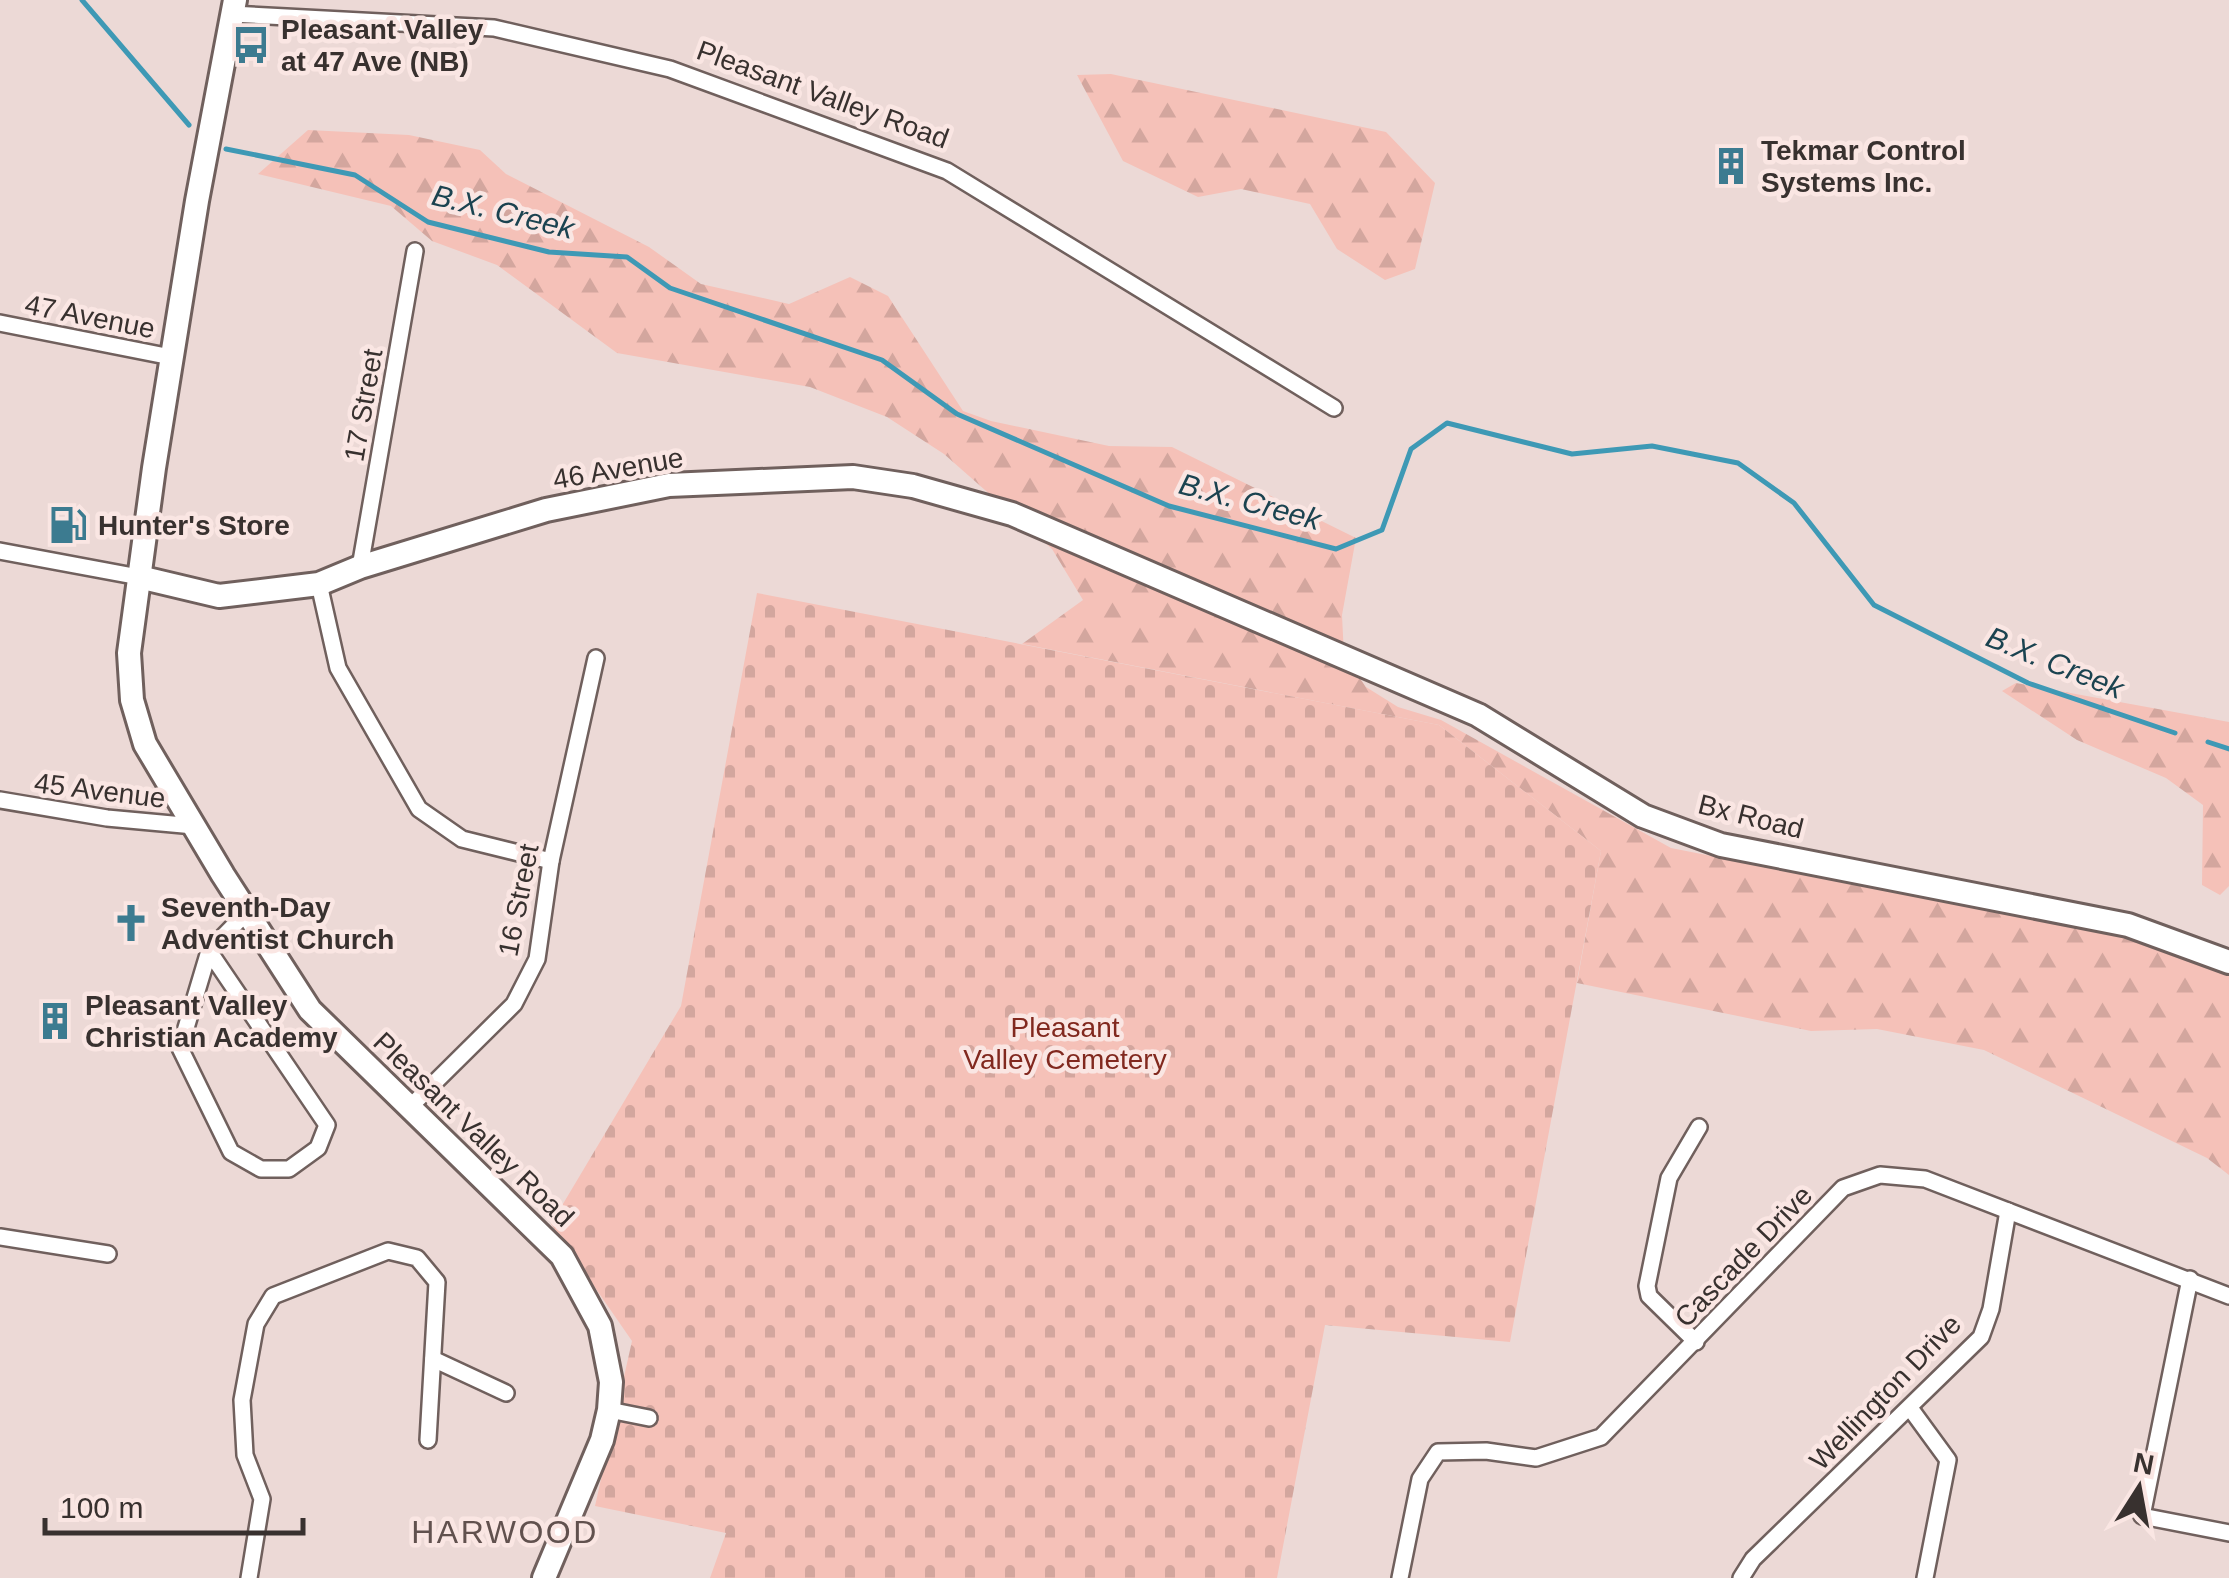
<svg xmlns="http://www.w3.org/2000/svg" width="2229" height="1578" font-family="Arial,sans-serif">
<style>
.forest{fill:url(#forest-firs)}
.cemetery{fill:url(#cemetery-stones)}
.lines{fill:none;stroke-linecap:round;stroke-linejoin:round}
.stream{stroke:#3e99b5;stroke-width:5}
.street-casing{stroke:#70605d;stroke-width:20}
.secondary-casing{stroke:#70605d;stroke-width:28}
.street{stroke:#fff;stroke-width:15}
.secondary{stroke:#fff;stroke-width:22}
.labels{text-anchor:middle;stroke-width:9;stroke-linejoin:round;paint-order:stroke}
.poi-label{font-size:28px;font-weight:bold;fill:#38312f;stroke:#fae6e3;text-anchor:start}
.street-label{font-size:28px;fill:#38312f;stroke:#fae6e3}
.park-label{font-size:28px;fill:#81281e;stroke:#fae6e3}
.water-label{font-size:30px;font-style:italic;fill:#1b4350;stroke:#fae6e3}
.quarter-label{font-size:32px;letter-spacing:2.5px;fill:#61514e;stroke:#fae6e3}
</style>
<defs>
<pattern id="forest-firs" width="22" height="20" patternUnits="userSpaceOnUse" patternTransform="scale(2.5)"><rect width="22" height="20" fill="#f5c1b8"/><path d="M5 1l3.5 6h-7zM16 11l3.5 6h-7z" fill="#d3a69e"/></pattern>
<pattern id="cemetery-stones" width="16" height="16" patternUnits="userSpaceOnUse" patternTransform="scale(2.5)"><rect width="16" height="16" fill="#f5c1b8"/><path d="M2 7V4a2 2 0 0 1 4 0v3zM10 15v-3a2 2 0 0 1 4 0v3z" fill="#d3a69e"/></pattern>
</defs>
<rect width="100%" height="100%" fill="#ecd9d6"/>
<!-- forest -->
<g class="forest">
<path d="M 1111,74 L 1386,132 L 1435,183 L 1415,269 L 1385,280 L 1337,249 L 1310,204 L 1241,189 L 1198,197 L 1123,161 L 1077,75 Z"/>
<path d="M 308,130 L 409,135 L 480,150 L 506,174 L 649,247 L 701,284 L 789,304 L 850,277 L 888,296 L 963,411 L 991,421 L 1109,446 L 1172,447 L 1356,538 L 1342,615 L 1344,656 L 1366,687 L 1398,707 L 1441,720 L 1671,848 L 2123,937 L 2229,976 L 2229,1175 L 2207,1158 L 1984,1050 L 1877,1029 L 1811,1031 L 1577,983 L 1601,851 L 1439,725 L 1022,644 L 1083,600 L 1052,549 L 944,454 L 887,417 L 810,387 L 617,353 L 497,265 L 432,241 L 391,206 L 258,174 Z"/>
<path d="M 2016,683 L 2229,722 L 2229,886 L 2220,895 L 2202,885 L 2203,805 L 2166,778 L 2077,740 L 2002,691 Z"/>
</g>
<!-- cemetery -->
<path class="cemetery" d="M 757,593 L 1439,725 L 1601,851 L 1510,1342 L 1325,1325 L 1277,1578 L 710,1578 L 726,1533 L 595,1506 L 632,1341 L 551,1224 L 681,1006 Z"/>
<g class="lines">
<!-- stream -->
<g class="stream">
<path d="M 82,0 L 189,125"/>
<path d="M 226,149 L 355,175 L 428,222 L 549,252 L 627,257 L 670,288 L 882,360 L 957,414 L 1169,506 L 1336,549 L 1382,530 L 1411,449 L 1447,423 L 1572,454 L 1652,446 L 1738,463 L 1794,503 L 1874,605 L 2028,683 L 2175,733"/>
<path d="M 2208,742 L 2229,749"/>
</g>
<!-- street casing -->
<g class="street-casing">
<g id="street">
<path d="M 231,14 L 494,28 L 670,69 L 947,171 L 1334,408"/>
<path d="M 0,323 L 171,357"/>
<path d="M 0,551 L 139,577"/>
<path d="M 360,567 L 415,251"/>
<path d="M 319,584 L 338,668 L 419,809 L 462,839 L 551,861"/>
<path d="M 0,800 L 107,818 L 194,826"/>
<path d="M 209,951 L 327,1125 L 318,1148 L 289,1169 L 261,1169 L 231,1152 L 180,1048 L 209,951 L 247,912"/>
<path d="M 408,1109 L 514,1004 L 537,959 L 551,861 L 596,658"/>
<path d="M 0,1237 L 108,1254"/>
<path d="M 2190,1279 L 2142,1516 L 2229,1533"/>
<path d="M 1696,1342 L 1649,1296 L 1647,1286 L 1669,1178 L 1699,1127"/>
<path d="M 433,1359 L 506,1393"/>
<path d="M 1910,1408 L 1948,1460 L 1925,1578"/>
<path d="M 609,1410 L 649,1418"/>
<path d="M 249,1578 L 262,1499 L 245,1455 L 242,1400 L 256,1324 L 273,1296 L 388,1251 L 417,1258 L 437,1282 L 428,1440"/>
<path d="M 1400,1578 L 1420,1479 L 1438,1452 L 1486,1451 L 1536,1458 L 1601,1437 L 1843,1188 L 1880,1175 L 1925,1179 L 2229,1296"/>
<path d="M 1741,1578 L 1753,1559 L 1981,1337 L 1991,1309 L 2008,1211"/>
</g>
</g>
<!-- secondary casing -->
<g class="secondary-casing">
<g id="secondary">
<path d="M 235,0 L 197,201 L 154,468 L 129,653 L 132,700 L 145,744 L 223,875 L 310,1010 L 562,1256 L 600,1326 L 611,1382 L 609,1410 L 602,1440 L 544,1578"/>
<path d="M 139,577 L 219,596 L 319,584 L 360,567 L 546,510 L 669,485 L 853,477 L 913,486 L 1012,514 L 1478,715 L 1643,816 L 1721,845 L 2128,925 L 2229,962"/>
</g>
</g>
<!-- street -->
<use href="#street" class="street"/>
<!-- secondary -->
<use href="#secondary" class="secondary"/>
</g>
<!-- icons -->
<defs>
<g id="bus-bare" transform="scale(3)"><path d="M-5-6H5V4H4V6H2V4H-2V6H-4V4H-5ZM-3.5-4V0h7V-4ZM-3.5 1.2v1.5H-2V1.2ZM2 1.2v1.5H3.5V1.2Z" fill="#3c7b90" stroke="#fae6e3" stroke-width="2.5" paint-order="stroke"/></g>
<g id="building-bare" transform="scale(3)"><path d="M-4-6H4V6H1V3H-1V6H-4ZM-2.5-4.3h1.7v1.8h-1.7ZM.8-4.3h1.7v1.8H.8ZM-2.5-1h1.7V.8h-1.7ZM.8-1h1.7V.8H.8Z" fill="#3c7b90" stroke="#fae6e3" stroke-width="2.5" paint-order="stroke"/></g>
<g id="fuel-bare" transform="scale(3)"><path d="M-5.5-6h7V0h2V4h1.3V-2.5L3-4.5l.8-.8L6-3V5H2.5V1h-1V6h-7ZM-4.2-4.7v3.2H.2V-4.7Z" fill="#3c7b90" stroke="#fae6e3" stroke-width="2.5" paint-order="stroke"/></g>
<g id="church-bare" transform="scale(3)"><path d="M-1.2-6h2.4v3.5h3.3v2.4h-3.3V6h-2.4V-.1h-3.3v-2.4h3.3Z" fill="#3c7b90" stroke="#fae6e3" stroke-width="2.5" paint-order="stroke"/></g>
</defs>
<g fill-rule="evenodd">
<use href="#bus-bare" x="251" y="45"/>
<use href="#building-bare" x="1731" y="166"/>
<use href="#fuel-bare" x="68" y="525"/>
<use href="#church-bare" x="131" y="923"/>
<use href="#building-bare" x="55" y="1021"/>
</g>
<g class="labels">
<!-- poi labels -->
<g class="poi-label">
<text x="281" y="39">Pleasant Valley<tspan x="281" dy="32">at 47 Ave (NB)</tspan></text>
<text x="1761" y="160">Tekmar Control<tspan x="1761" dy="32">Systems Inc.</tspan></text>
<text x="98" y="535">Hunter's Store</text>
<text x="161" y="917">Seventh-Day<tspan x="161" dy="32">Adventist Church</tspan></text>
<text x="85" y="1015">Pleasant Valley<tspan x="85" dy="32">Christian Academy</tspan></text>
</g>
<!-- street labels -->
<g class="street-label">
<text transform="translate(823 94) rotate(20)" y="10">Pleasant Valley Road</text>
<text transform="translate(90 316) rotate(11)" y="10">47 Avenue</text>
<text transform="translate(363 405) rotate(-80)" y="10">17 Street</text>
<text transform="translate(618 468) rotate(-10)" y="10">46 Avenue</text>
<text transform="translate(100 790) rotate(7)" y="10">45 Avenue</text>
<text transform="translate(1751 816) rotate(14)" y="10">Bx Road</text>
<text transform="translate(518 900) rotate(-79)" y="10">16 Street</text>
<text transform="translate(474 1129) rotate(44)" y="10">Pleasant Valley Road</text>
<text transform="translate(1743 1256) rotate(-46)" y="10">Cascade Drive</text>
<text transform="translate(1885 1392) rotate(-46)" y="10">Wellington Drive</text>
</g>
<!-- park labels -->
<g class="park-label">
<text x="1065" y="1037">Pleasant<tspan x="1065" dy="32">Valley Cemetery</tspan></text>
</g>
<!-- water labels -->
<g class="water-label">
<text transform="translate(503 212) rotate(14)" y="10">B.X. Creek</text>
<text transform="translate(1250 502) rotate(15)" y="10">B.X. Creek</text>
<text transform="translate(2055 663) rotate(22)" y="10">B.X. Creek</text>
</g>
<!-- quarter labels -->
<g class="quarter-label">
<text x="505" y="1543">HARWOOD</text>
</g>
</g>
<!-- north arrow -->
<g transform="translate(2139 1488) rotate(11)" stroke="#fae6e3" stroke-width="8" paint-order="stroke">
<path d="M0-8L18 38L0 25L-18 38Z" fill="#38312f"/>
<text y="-15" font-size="28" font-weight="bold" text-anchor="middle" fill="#38312f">N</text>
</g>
<!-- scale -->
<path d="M45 1518v15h258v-15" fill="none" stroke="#38312f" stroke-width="5"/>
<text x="60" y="1518" font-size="30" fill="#38312f" stroke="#fae6e3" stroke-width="8" paint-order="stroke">100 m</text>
</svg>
